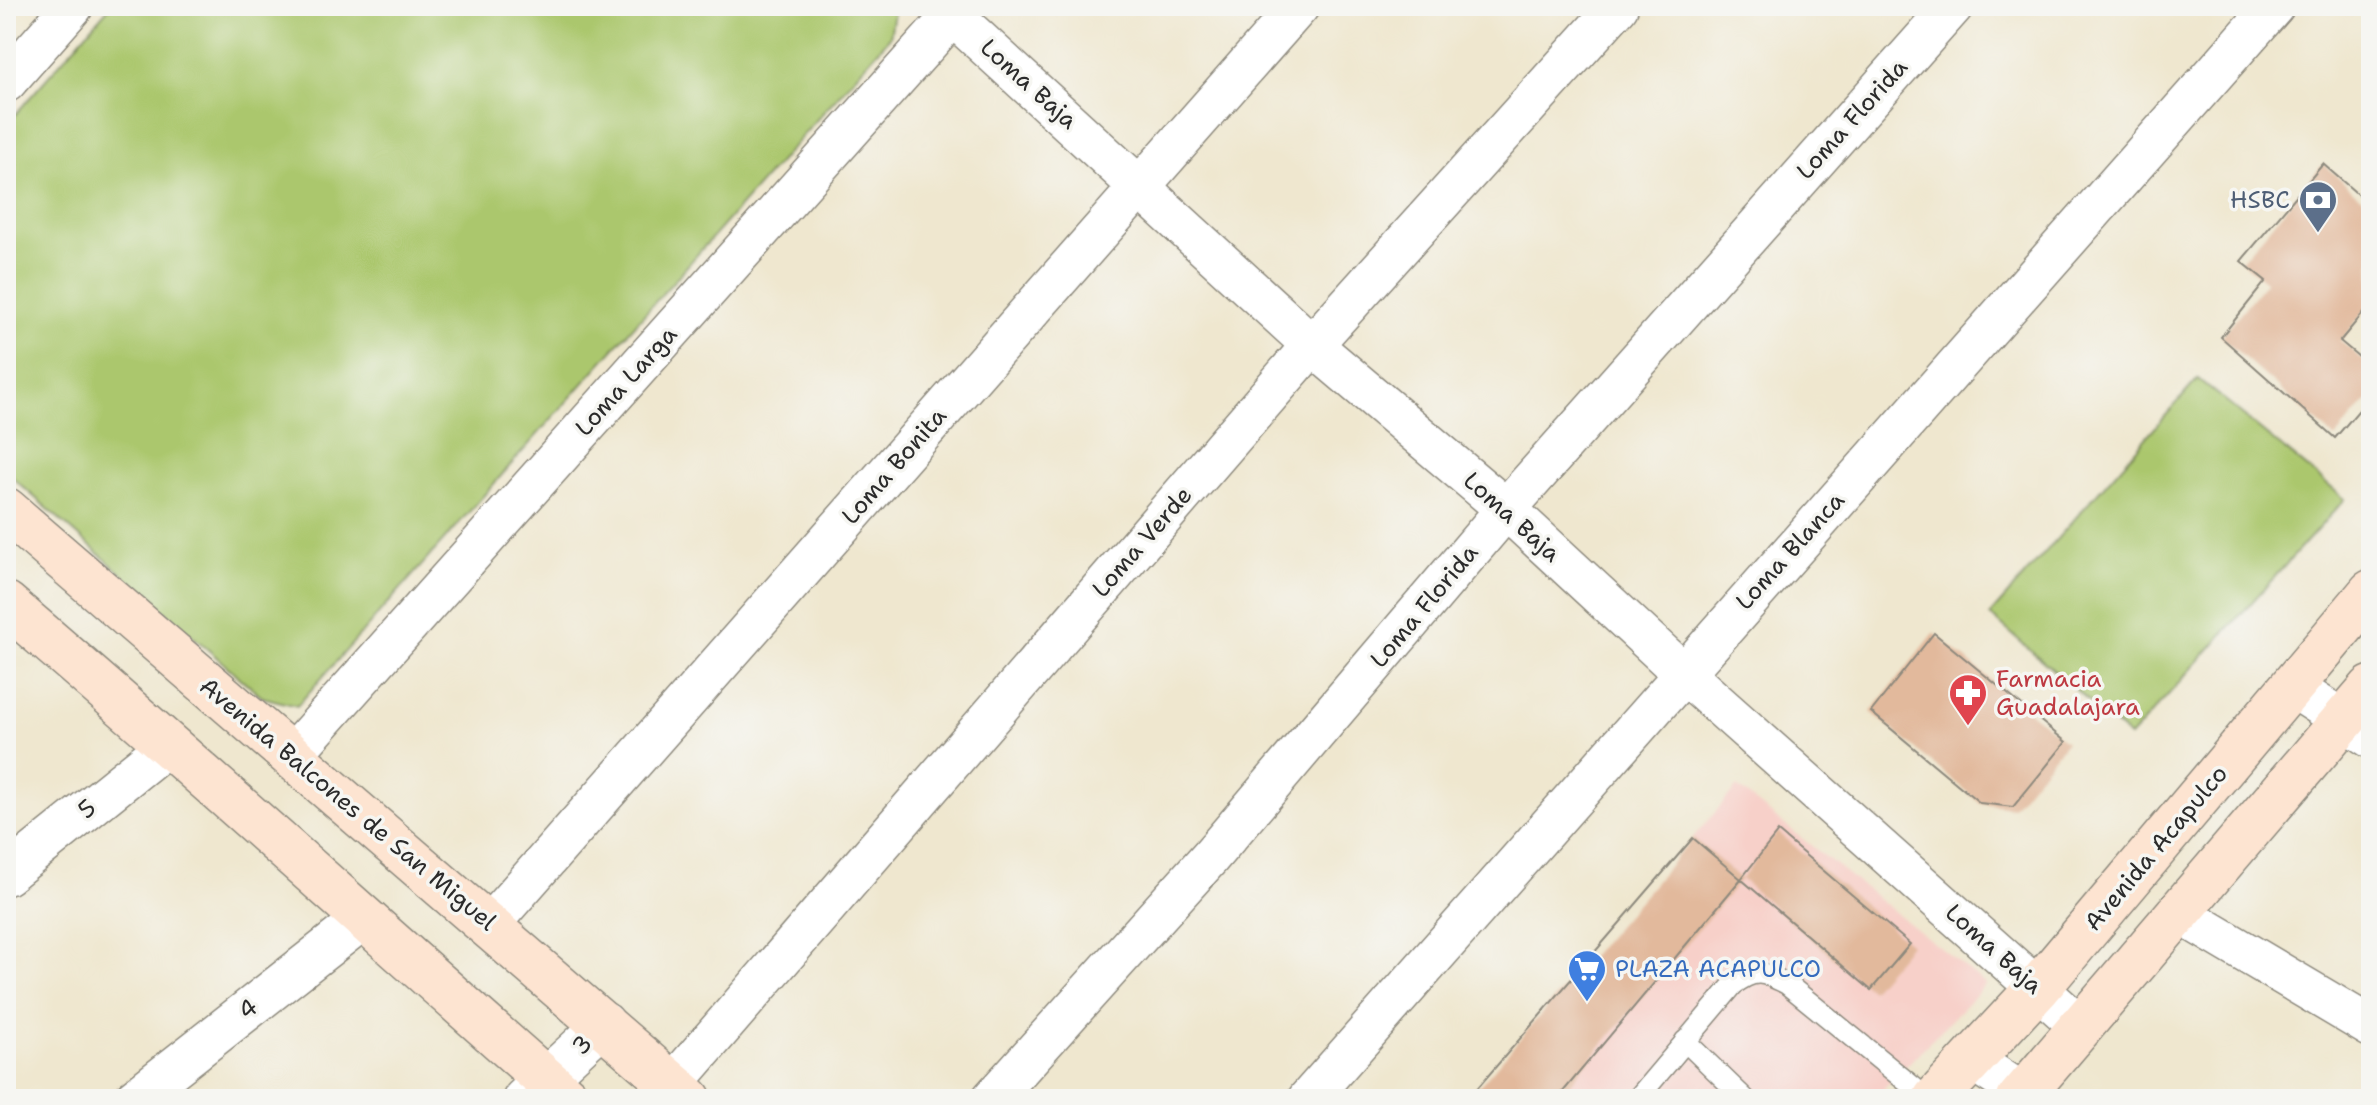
<svg xmlns="http://www.w3.org/2000/svg" width="2377" height="1105" font-family="'Shantell Sans',sans-serif">
<style>
.built{fill:#f7d0c9}
.green{fill:#abc76d;stroke:#6b794c;stroke-width:2}
.building{fill:#e2b99c}
.lines{fill:none;stroke-linecap:round;stroke-linejoin:round}
.lane-casing{stroke:#8d897d;stroke-width:23}
.street-casing{stroke:#8d897d;stroke-width:43}
.secondary-casing{stroke:#8d897d;stroke-width:47}
.lane{stroke:#fff;stroke-width:20}
.street{stroke:#fff;stroke-width:40}
.secondary{stroke:#fde4d1;stroke-width:44}
.labels{text-anchor:middle;stroke-width:7;stroke-linejoin:round;paint-order:stroke}
.street-label{font-size:24px;fill:#2b2b2b;stroke:#f6f6f2}
.service-label{font-size:24px;fill:#4e5e75;stroke:#f6f6f2;text-anchor:end}
.health-label{font-size:24px;fill:#be3a42;stroke:#f6f6f2;text-anchor:start}
.shop-label{font-size:24px;fill:#366cbe;stroke:#f6f6f2;text-anchor:start}
</style>
<rect width="100%" height="100%" fill="#f6f6f2"/>
<filter id="ink" filterUnits="userSpaceOnUse"><feTurbulence type="fractalNoise" baseFrequency=".0125" numOctaves="2"/><feDisplacementMap in="SourceGraphic" scale="16" xChannelSelector="R" yChannelSelector="G"/><feConvolveMatrix kernelMatrix="1 2 1 2 8 2 1 2 1" color-interpolation-filters="sRGB"/></filter>
<filter id="wash" filterUnits="userSpaceOnUse"><feTurbulence type="fractalNoise" baseFrequency=".006" numOctaves="4" result="noise"/><feDisplacementMap in="SourceGraphic" scale="32" xChannelSelector="R" yChannelSelector="G"/><feGaussianBlur stdDeviation="1.8" result="paint"/><feColorMatrix in="noise" values="0 0 0 0 0 0 0 0 0 0 0 0 0 0 0 0 0 1.4 0 .05"/><feComposite in="paint" operator="in"/></filter>
<g filter="url(#wash)">
<rect width="100%" height="100%" fill="#efe7cf"/>
<!-- built -->
<path class="built" d="M 1737,787 L 1986,984 L 1874,1099 L 1468,1099 Z"/>
<!-- green -->
<g class="green">
<path d="M 110,6 L 895,6 L 890,37 L 297,706 L 262,697 L 6,472 L 6,125 Z"/>
<path d="M 2198,379 L 2345,499 L 2130,737 L 1990,615 Z"/>
</g>
<g id="blocks">
<!-- building -->
<g class="building">
<path d="M 2323,164 L 2371,206 L 2371,304 L 2340,341 L 2371,367 L 2371,396 L 2335,438 L 2221,337 L 2266,281 L 2241,261 Z"/>
<path d="M 1934,633 L 2066,742 L 2013,807 L 1980,803 L 1871,712 Z"/>
<path d="M 1778,832 L 1910,944 L 1871,990 L 1741,879 Z"/>
<path d="M 1693,838 L 1741,879 L 1557,1099 L 1468,1099 Z"/>
</g>
</g>
</g>
<g filter="url(#ink)">
<use href="#blocks" fill-opacity="0" stroke="#8d897d" stroke-width="2"/>
<g class="lines">
<!-- lane casing -->
<g class="lane-casing">
<g id="lane">
<path d="M 1685,1041 L 1745,1099"/>
<path d="M 1637,1099 L 1733,985 C 1756,968 1763,972 1787,984 L 1928,1099"/>
</g>
</g>
<!-- street casing -->
<g class="street-casing">
<g id="street">
<path d="M 942,6 L 1312,345 L 1506,509 L 1682,672 L 2081,1027"/>
<path d="M 6,82 L 73,6"/>
<path d="M 2292,687 L 2371,738"/>
<path d="M 290,757 L 961,6"/>
<path d="M 6,875 L 169,744"/>
<path d="M 2179,913 L 2371,1027"/>
<path d="M 489,925 L 1299,6"/>
<path d="M 1972,1060 L 2031,1099"/>
<path d="M 673,1084 L 1312,345 L 1618,6"/>
<path d="M 134,1099 L 362,920"/>
<path d="M 523,1099 L 605,1023"/>
<path d="M 992,1099 L 1210,857 L 1506,509 L 1953,6"/>
<path d="M 1308,1099 L 2274,6"/>
</g>
</g>
<!-- secondary casing -->
<g class="secondary-casing">
<g id="secondary">
<path d="M 6,510 L 689,1099"/>
<path d="M 6,604 C 196,766 380,934 568,1099"/>
<path d="M 1935,1099 L 2038,988 L 2371,592"/>
<path d="M 2019,1099 L 2371,688"/>
</g>
</g>
<!-- lane -->
<use href="#lane" class="lane"/>
<!-- street -->
<use href="#street" class="street"/>
<!-- secondary -->
<use href="#secondary" class="secondary"/>
</g>
</g>
<!-- icons -->
<defs>
<g id="bank-pin" transform="scale(2)"><path d="M0 17L-7.5 6A9.5 9.5 0 1 1 7.5 6Z" fill="#5c6f8a" stroke="#f6f6f2"/><path d="M-6-4H6V4H-6ZM0-2.3a2.3 2.3 0 1 0 0 4.6a2.3 2.3 0 1 0 0-4.6Z" fill="#fff"/></g>
<g id="pharmacy-pin" transform="scale(2)"><path d="M0 17L-7.5 6A9.5 9.5 0 1 1 7.5 6Z" fill="#e0444e" stroke="#f6f6f2"/><path d="M-2-6h4v4h4v4h-4v4h-4v-4h-4v-4h4Z" fill="#fff"/></g>
<g id="supermarket-pin" transform="scale(2)"><path d="M0 17L-7.5 6A9.5 9.5 0 1 1 7.5 6Z" fill="#3f7fe0" stroke="#f6f6f2"/><path d="M-6-5.5h2.5l.6 2H6L4.5 2H-2.5L-4.4-4H-6ZM-1.5 3.2a1.3 1.3 0 1 0 .1 0ZM3 3.2a1.3 1.3 0 1 0 .1 0Z" fill="#fff"/></g>
</defs>
<g fill-rule="evenodd">
<use href="#bank-pin" x="2318" y="200"/>
<use href="#pharmacy-pin" x="1968" y="693"/>
<use href="#supermarket-pin" x="1587" y="969"/>
</g>
<g class="labels">
<!-- street labels -->
<g class="street-label">
<text transform="translate(1029 84) rotate(42)" y="8">Loma Baja</text>
<text transform="translate(1852 119) rotate(-48)" y="8">Loma Florida</text>
<text transform="translate(626 381) rotate(-48)" y="8">Loma Larga</text>
<text transform="translate(894 466) rotate(-49)" y="8">Loma Bonita</text>
<text transform="translate(1512 517) rotate(42)" y="8">Loma Baja</text>
<text transform="translate(1142 542) rotate(-49)" y="8">Loma Verde</text>
<text transform="translate(1790 551) rotate(-48)" y="8">Loma Blanca</text>
<text transform="translate(1424 606) rotate(-50)" y="8">Loma Florida</text>
<text transform="translate(348 804) rotate(40)" y="8">Avenida Balcones de San Miguel</text>
<text transform="translate(87 809) rotate(-39)" y="8">5</text>
<text transform="translate(2156 848) rotate(-50)" y="8">Avenida Acapulco</text>
<text transform="translate(1994 949) rotate(42)" y="8">Loma Baja</text>
<text transform="translate(248 1009) rotate(-38)" y="8">4</text>
<text transform="translate(582 1045) rotate(-44)" y="8">3</text>
</g>
<!-- service labels -->
<g class="service-label">
<text x="2290" y="208">HSBC</text>
</g>
<!-- health labels -->
<g class="health-label">
<text x="1996" y="687">Farmacia<tspan x="1996" dy="28">Guadalajara</tspan></text>
</g>
<!-- shop labels -->
<g class="shop-label">
<text x="1615" y="977">PLAZA ACAPULCO</text>
</g>
</g>
<!-- margin -->
<rect width="2377" height="1105" fill="none" stroke="#f6f6f2" stroke-width="32"/>
</svg>
